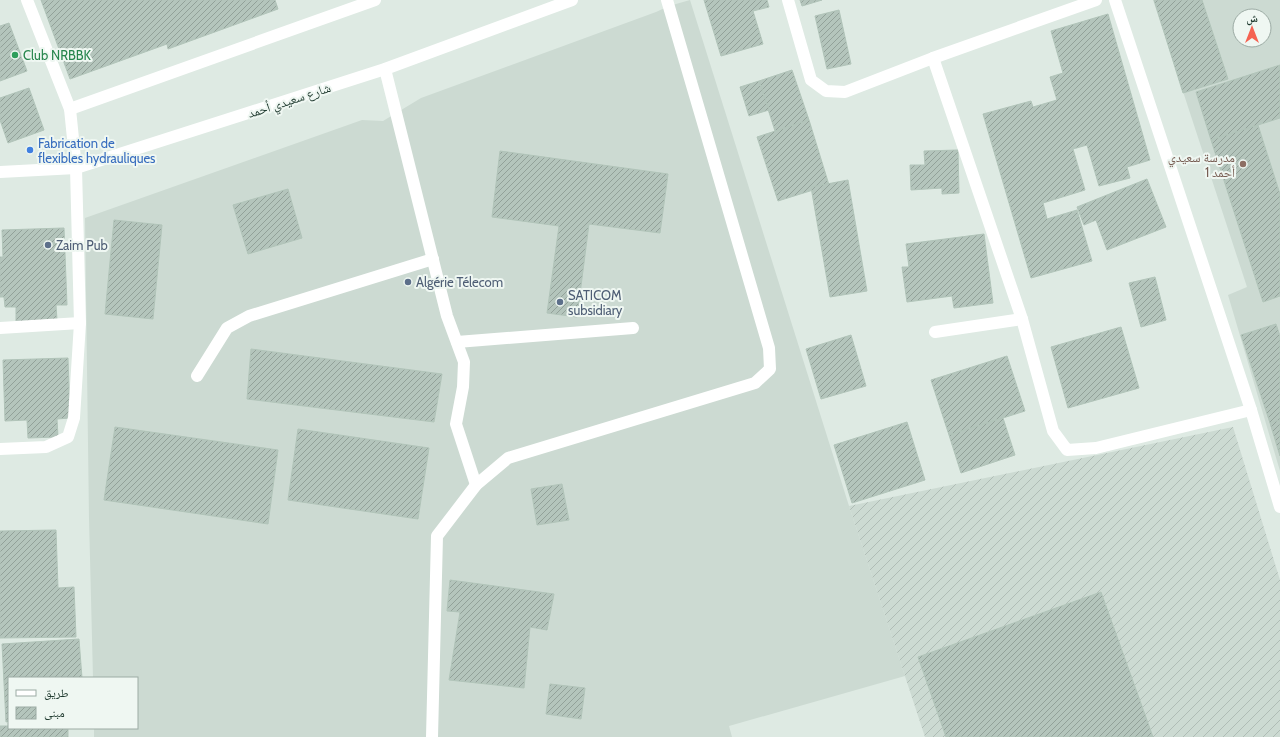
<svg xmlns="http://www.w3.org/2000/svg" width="1280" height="737" font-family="Cabin,'Noto Naskh Arabic',sans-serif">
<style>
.built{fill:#ccdad2;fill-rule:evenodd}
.industrial{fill:url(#industrial-furrows)}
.building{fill:url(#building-hatch);stroke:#b1c4b9}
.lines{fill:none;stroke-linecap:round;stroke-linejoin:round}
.minor{stroke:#fff;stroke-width:12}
.leisure-dot{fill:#2e9e5b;stroke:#eff7f2;stroke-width:1.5}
.shop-dot{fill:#3f7fe0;stroke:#eff7f2;stroke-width:1.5}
.education-dot{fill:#8d6e63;stroke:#eff7f2;stroke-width:1.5}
.service-dot{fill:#5c6f8a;stroke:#eff7f2;stroke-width:1.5}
.labels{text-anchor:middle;stroke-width:4;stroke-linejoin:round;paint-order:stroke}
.leisure-label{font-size:13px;fill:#27864d;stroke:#eff7f2;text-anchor:start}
.street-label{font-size:13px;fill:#1f3a2f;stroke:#eff7f2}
.shop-label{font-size:13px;fill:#366cbe;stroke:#eff7f2;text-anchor:start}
.education-label{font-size:13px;fill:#785e54;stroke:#eff7f2;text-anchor:end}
.service-label{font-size:13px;fill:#4e5e75;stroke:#eff7f2;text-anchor:start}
</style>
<defs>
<pattern id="industrial-furrows" width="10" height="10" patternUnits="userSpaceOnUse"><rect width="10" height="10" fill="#ccdad2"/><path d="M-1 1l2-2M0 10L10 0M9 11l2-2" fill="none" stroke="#afbcb5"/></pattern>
<pattern id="building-hatch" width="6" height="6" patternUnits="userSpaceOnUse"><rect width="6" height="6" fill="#b4c5bc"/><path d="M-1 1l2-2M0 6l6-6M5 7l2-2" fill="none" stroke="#92a199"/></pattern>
</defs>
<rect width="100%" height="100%" fill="#deeae3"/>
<!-- built -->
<g class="built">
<path d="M 690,0 L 849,506 L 905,676 L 729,726 L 732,737 L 94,737 L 94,728 L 137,728 L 137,678 L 93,678 L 89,518 L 85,218 L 362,120 L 383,121 L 421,98 L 656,12 L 669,6 Z"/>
<path d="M 1153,0 L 1280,0 L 1280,471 L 1228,295 L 1247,287 ZM 1240,16 L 1264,16 L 1264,40 L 1240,40 Z"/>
</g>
<!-- industrial -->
<path class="industrial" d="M 1233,427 L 1280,580 L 1280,737 L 925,737 L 849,506 Z"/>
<!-- building -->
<g class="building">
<path d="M 41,0 L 275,0 L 278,9 L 168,49 L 167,44 L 70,79 Z"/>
<path d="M 704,0 L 767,0 L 769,7 L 753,11 L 763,44 L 721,56 Z"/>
<path d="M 800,0 L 822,0 L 802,6 Z"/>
<path d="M 1154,0 L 1202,0 L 1228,79 L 1183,93 Z"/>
<path d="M 839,10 L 851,64 L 827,69 L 815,16 Z"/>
<path d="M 1108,14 L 1150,160 L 1127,167 L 1130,178 L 1099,186 L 1087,145 L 1073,149 L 1085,190 L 1043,203 L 1047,219 L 1077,210 L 1092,261 L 1031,278 L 983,114 L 1031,101 L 1033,107 L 1057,100 L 1050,77 L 1063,73 L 1051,31 Z"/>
<path d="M 9,23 L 27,71 L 0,81 L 0,26 Z"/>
<path d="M 1280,65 L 1280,118 L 1211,140 L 1196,92 Z"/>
<path d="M 792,70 L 809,120 L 775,131 L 759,81 Z"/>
<path d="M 759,81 L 769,110 L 749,116 L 740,87 Z"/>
<path d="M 29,88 L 44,130 L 8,143 L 0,120 L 0,98 Z"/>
<path d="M 809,120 L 829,185 L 778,201 L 757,137 Z"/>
<path d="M 1258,125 L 1280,194 L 1280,296 L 1263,302 L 1211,140 Z"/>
<path d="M 958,150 L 959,193 L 942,194 L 942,188 L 911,190 L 910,165 L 925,165 L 924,151 Z"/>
<path d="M 500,151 L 668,174 L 660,233 L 589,224 L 577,317 L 547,313 L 559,226 L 492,217 Z"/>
<path d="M 1147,179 L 1166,227 L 1107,250 L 1096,220 L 1084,225 L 1077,207 Z"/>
<path d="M 848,180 L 867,291 L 830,297 L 811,187 Z"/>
<path d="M 288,189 L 302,238 L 248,254 L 233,205 Z"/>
<path d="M 114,220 L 162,225 L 153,319 L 105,314 Z"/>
<path d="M 64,228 L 67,305 L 56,305 L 57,320 L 16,322 L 16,307 L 5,307 L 4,297 L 0,297 L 0,257 L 3,257 L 2,230 Z"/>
<path d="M 984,234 L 993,303 L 954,308 L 952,296 L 907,302 L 902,267 L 909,267 L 906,244 Z"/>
<path d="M 1155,277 L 1166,320 L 1141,327 L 1129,283 Z"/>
<path d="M 1276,324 L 1280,336 L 1280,420 L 1270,423 L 1241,335 Z"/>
<path d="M 1121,327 L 1139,388 L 1068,408 L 1051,347 Z"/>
<path d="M 851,335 L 866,386 L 821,399 L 806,349 Z"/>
<path d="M 251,349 L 442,374 L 434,422 L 247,399 Z"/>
<path d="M 1007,356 L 1025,411 L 949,435 L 931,380 Z"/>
<path d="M 68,358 L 70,418 L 57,419 L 58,437 L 28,438 L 27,420 L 5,421 L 3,360 Z"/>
<path d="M 1003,418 L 1015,455 L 961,473 L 949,435 Z"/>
<path d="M 1280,420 L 1280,456 L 1270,423 Z"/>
<path d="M 907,422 L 925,480 L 852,503 L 834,445 Z"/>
<path d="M 115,427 L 278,450 L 268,524 L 104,500 Z"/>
<path d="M 298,429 L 429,448 L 418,519 L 288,500 Z"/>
<path d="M 562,484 L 569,520 L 537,525 L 531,489 Z"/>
<path d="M 56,530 L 58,588 L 74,587 L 76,637 L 0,638 L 0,531 Z"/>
<path d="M 450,580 L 554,594 L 547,630 L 530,627 L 524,688 L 449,680 L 460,612 L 447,611 Z"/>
<path d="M 1101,592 L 1153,737 L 946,737 L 918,657 Z"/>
<path d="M 79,639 L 82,678 L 9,678 L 9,721 L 6,722 L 2,644 Z"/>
<path d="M 550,684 L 585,688 L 581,719 L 546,714 Z"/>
<path d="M 0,726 L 9,726 L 9,728 L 68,728 L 68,737 L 0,737 Z"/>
</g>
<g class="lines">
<!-- minor -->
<g class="minor">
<path d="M 788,0 L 811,80 L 826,91 L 845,92 L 933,58 L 1096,0"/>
<path d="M 1115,0 L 1251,410 L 1280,507"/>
<path d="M 933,58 L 1022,319 L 1053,431 L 1067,450 L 1096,448 L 1251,410"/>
<path d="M 385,69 L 447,316 L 464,362 L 463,387 L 456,424 L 476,485"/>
<path d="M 70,109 L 375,0"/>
<path d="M 0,172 L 76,168 L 385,69 L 572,0"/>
<path d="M 0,328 L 80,323"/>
<path d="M 935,332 L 1022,319"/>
<path d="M 457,342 L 633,328"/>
<path d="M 197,376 L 227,328 L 249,316 L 433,259"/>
<path d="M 0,449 L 46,447 L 68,437 L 74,418 L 80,323 L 76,168 L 70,109 L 27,0"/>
<path d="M 432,737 L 437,536 L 476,485 L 508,458 L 755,383 L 770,369 L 769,348 L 667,0"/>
</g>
</g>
<!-- markers -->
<circle class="leisure-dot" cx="15" cy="55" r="4"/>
<circle class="shop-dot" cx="30" cy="150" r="4"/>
<circle class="education-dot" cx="1243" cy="164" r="4"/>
<g class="service-dot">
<circle cx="48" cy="245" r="4"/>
<circle cx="408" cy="282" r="4"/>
<circle cx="560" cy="302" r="4"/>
</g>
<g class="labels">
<!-- leisure labels -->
<g class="leisure-label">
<text x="23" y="60">Club NRBBK</text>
</g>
<!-- street labels -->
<g class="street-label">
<text transform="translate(289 100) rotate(-18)" y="5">شارع سعيدي أحمد</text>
</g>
<!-- shop labels -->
<g class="shop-label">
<text x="38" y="148">Fabrication de<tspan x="38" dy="15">flexibles hydrauliques</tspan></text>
</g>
<!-- education labels -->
<g class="education-label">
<text x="1235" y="162">مدرسة سعيدي<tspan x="1235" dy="15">أحمد 1</tspan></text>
</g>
<!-- service labels -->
<g class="service-label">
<text x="56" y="250">Zaim Pub</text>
<text x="416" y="287">Algérie Télecom</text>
<text x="568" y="300">SATICOM<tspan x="568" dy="15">subsidiary</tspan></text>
</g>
</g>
<!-- legend -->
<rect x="8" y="677" width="130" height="52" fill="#eff7f2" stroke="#9caba4"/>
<rect x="16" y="690" width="20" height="6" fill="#ffffff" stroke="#9caba4"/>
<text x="44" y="697" font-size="12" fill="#1f3a2f">طريق</text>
<rect x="16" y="707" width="20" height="12" fill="url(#building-hatch)" stroke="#9caba4"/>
<text x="44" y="717" font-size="12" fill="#1f3a2f">مبنى</text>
<!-- north arrow -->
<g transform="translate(1252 28)"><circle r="19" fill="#eff7f2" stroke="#9caba4"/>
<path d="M0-3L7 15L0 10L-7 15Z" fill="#f56251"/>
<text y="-6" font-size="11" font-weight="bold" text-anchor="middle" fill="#1f3a2f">ش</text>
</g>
</svg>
